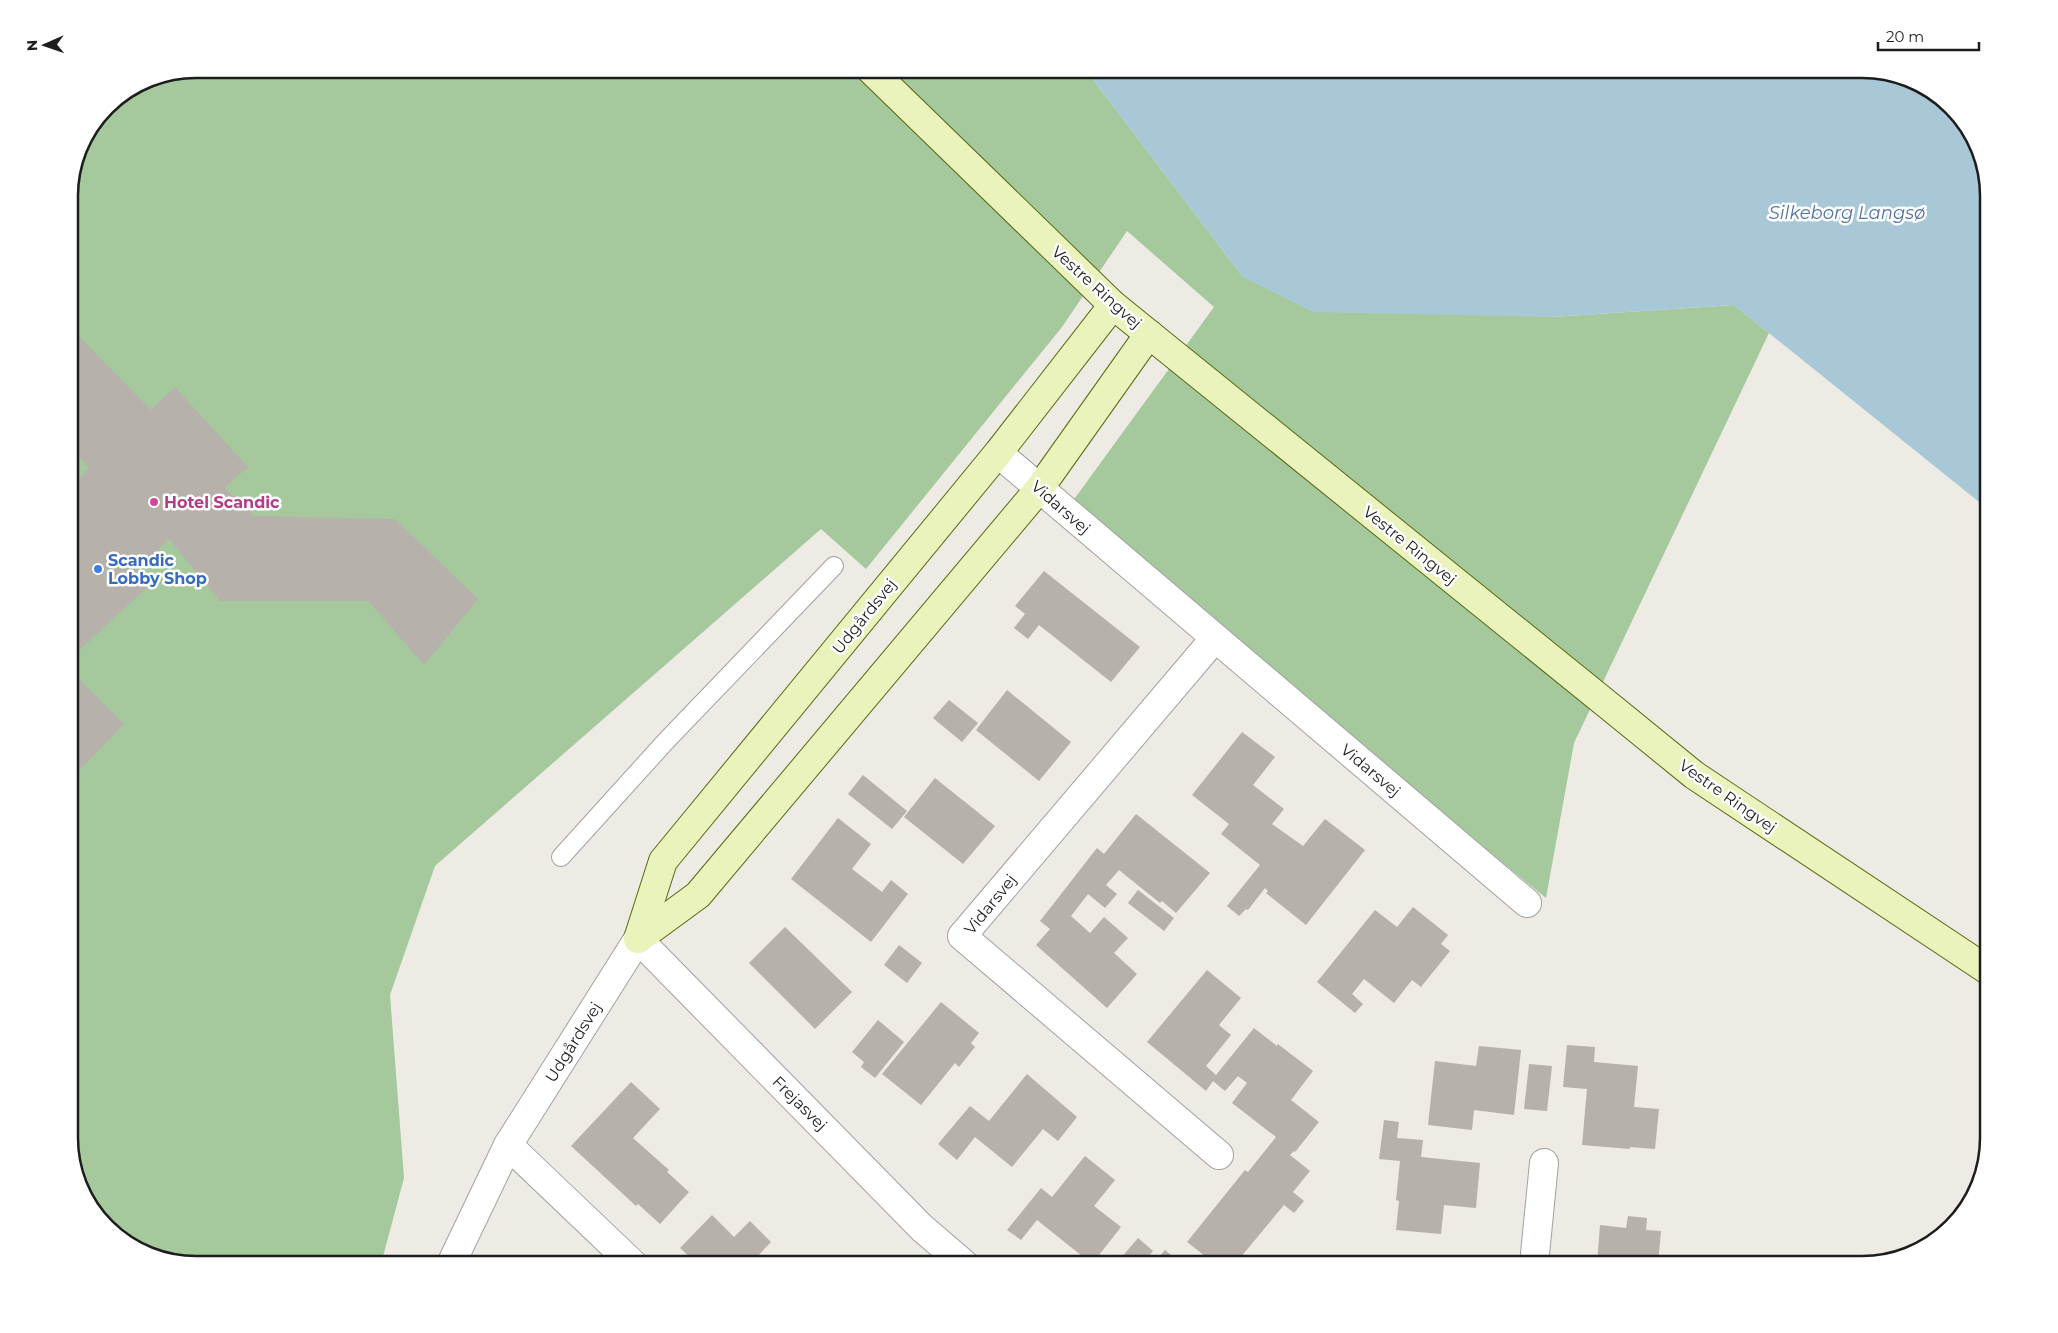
<svg xmlns="http://www.w3.org/2000/svg" width="2058" height="1333" font-family="Montserrat,sans-serif">
<style>
.forest{fill:#a5c99d}
.water{fill:#a9c8d7}
.building{fill:#b6b1aa}
.lines{fill:none;stroke-linecap:round;stroke-linejoin:round}
.lane-casing{stroke:#a1a1a1;stroke-width:20}
.street-casing{stroke:#a1a1a1;stroke-width:30}
.secondary-casing{stroke:#56690f;stroke-width:30}
.lane{stroke:#fff;stroke-width:18}
.street{stroke:#fff;stroke-width:28}
.secondary{stroke:#ebf3bd;stroke-width:28}
.hotel-dot{fill:#d1479c;stroke:#fff;stroke-width:2}
.shop-dot{fill:#3f7fe0;stroke:#fff;stroke-width:2}
.labels{text-anchor:middle;stroke-width:5;stroke-linejoin:round;paint-order:stroke}
.street-label{font-size:16px;fill:#1d1d1d;stroke:#fff}
.hotel-label{font-size:16px;font-weight:bold;fill:#b23c85;stroke:#fff;text-anchor:start}
.shop-label{font-size:16px;font-weight:bold;fill:#366cbe;stroke:#fff;text-anchor:start}
.water-label{font-size:18px;font-style:italic;fill:#5373a3;stroke:#fff}
.rim{fill:none;stroke:#1d1d1d;stroke-width:2.5}
</style>
<rect width="100%" height="100%" fill="#edebe4"/>
<!-- forest -->
<path class="forest" d="M 195,69 L 1085,69 L 1243,277 L 1551,317 L 1734,305 L 1769,333 L 1574,743 L 1546,898 L 1067,509 L 1214,307 L 1127,231 L 1062,327 L 866,569 L 821,529 L 435,866 L 390,995 L 404,1178 L 381,1264 L 195,1264 L 125,1243 L 86,1201 L 69,1146 L 69,187 L 78,147 L 106,106 L 147,78 Z"/>
<!-- water -->
<path class="water" d="M 1085,69 L 1863,69 L 1933,90 L 1972,132 L 1989,195 L 1989,510 L 1734,305 L 1551,317 L 1313,312 L 1243,277 Z"/>
<!-- building -->
<g class="building">
<path d="M 69,326 L 151,410 L 175,387 L 248,467 L 224,488 L 255,516 L 395,519 L 478,599 L 424,665 L 368,601 L 220,601 L 169,539 L 138,569 L 153,582 L 69,660 L 69,488 L 89,468 L 69,446 Z"/>
<path d="M 1044,571 L 1140,647 L 1111,682 L 1039,625 L 1028,639 L 1014,628 L 1025,614 L 1015,606 Z"/>
<path d="M 69,669 L 124,724 L 69,781 Z"/>
<path d="M 1007,690 L 1071,742 L 1039,781 L 976,730 Z"/>
<path d="M 949,700 L 978,723 L 962,742 L 933,718 Z"/>
<path d="M 1242,732 L 1275,757 L 1253,785 L 1284,809 L 1272,824 L 1303,846 L 1325,819 L 1365,850 L 1306,925 L 1266,893 L 1268,891 L 1265,888 L 1248,910 L 1246,909 L 1239,916 L 1227,906 L 1260,865 L 1221,834 L 1229,824 L 1192,795 Z"/>
<path d="M 863,775 L 907,811 L 892,829 L 848,794 Z"/>
<path d="M 935,778 L 995,826 L 963,864 L 904,817 Z"/>
<path d="M 1136,814 L 1210,873 L 1176,913 L 1162,901 L 1160,903 L 1119,870 L 1106,885 L 1117,894 L 1105,908 L 1088,894 L 1071,916 L 1090,933 L 1104,917 L 1128,938 L 1114,953 L 1137,974 L 1107,1008 L 1036,945 L 1050,929 L 1040,921 L 1097,848 L 1104,854 Z"/>
<path d="M 838,818 L 871,844 L 852,869 L 882,892 L 891,880 L 908,894 L 871,942 L 791,879 Z"/>
<path d="M 1138,890 L 1174,918 L 1164,931 L 1128,903 Z"/>
<path d="M 1413,907 L 1448,935 L 1441,944 L 1450,951 L 1421,987 L 1412,980 L 1394,1003 L 1364,979 L 1352,994 L 1363,1004 L 1355,1013 L 1317,982 L 1375,910 L 1397,927 Z"/>
<path d="M 785,927 L 852,992 L 815,1029 L 749,963 Z"/>
<path d="M 899,945 L 922,963 L 907,983 L 884,965 Z"/>
<path d="M 1207,970 L 1241,998 L 1219,1025 L 1231,1035 L 1206,1066 L 1216,1075 L 1254,1028 L 1277,1046 L 1278,1044 L 1313,1071 L 1291,1100 L 1319,1122 L 1295,1152 L 1294,1151 L 1290,1155 L 1310,1171 L 1293,1192 L 1304,1201 L 1294,1213 L 1284,1205 L 1235,1264 L 1215,1264 L 1187,1242 L 1245,1170 L 1248,1172 L 1276,1137 L 1232,1103 L 1247,1083 L 1238,1076 L 1225,1091 L 1213,1081 L 1206,1091 L 1147,1042 Z"/>
<path d="M 941,1002 L 979,1033 L 971,1043 L 975,1047 L 959,1067 L 955,1063 L 921,1105 L 882,1074 Z"/>
<path d="M 878,1020 L 904,1042 L 875,1078 L 861,1067 L 864,1062 L 852,1052 Z"/>
<path d="M 1567,1045 L 1595,1047 L 1594,1062 L 1638,1066 L 1634,1107 L 1659,1109 L 1655,1149 L 1630,1147 L 1630,1149 L 1582,1145 L 1587,1089 L 1563,1087 Z"/>
<path d="M 1479,1046 L 1521,1050 L 1514,1115 L 1474,1110 L 1472,1130 L 1428,1125 L 1435,1061 L 1476,1066 Z"/>
<path d="M 1529,1064 L 1552,1066 L 1547,1111 L 1524,1109 Z"/>
<path d="M 1027,1074 L 1077,1117 L 1058,1141 L 1043,1129 L 1012,1167 L 975,1137 L 957,1160 L 938,1144 L 970,1106 L 989,1121 Z"/>
<path d="M 631,1082 L 660,1109 L 633,1138 L 669,1170 L 667,1172 L 689,1192 L 660,1224 L 638,1204 L 636,1206 L 571,1146 Z"/>
<path d="M 1384,1120 L 1399,1122 L 1397,1138 L 1423,1140 L 1421,1157 L 1480,1163 L 1476,1208 L 1444,1205 L 1441,1234 L 1396,1230 L 1399,1201 L 1396,1200 L 1400,1161 L 1379,1159 Z"/>
<path d="M 1085,1156 L 1115,1180 L 1094,1206 L 1121,1227 L 1092,1264 L 1037,1220 L 1021,1240 L 1007,1230 L 1041,1188 L 1052,1197 Z"/>
<path d="M 712,1215 L 734,1237 L 750,1221 L 771,1242 L 756,1258 L 762,1264 L 697,1264 L 680,1248 Z"/>
<path d="M 1628,1216 L 1647,1218 L 1646,1230 L 1661,1231 L 1658,1264 L 1597,1264 L 1600,1225 L 1626,1228 Z"/>
<path d="M 1138,1238 L 1153,1251 L 1143,1264 L 1116,1264 Z"/>
<path d="M 1165,1250 L 1182,1264 L 1153,1264 Z"/>
</g>
<g class="lines">
<!-- lane casing -->
<g class="lane-casing">
<path id="lane" d="M 561,857 L 666,741 L 834,566"/>
</g>
<!-- street casing -->
<g class="street-casing">
<g id="street">
<path d="M 998,453 L 1527,903"/>
<path d="M 1215,638 L 962,936 L 1219,1155"/>
<path d="M 508,1145 L 633,1264"/>
<path d="M 451,1264 L 508,1145 L 638,939 L 922,1228 L 964,1264"/>
<path d="M 1534,1264 L 1544,1163"/>
</g>
</g>
<!-- secondary casing -->
<g class="secondary-casing">
<g id="secondary">
<path d="M 870,69 L 1113,305 L 1608,705 L 1694,775 L 1989,971"/>
<path d="M 638,939 L 663,861 L 998,453 L 1113,305"/>
<path d="M 638,939 L 698,895 L 1039,489 L 1149,334"/>
</g>
</g>
<!-- lane -->
<use href="#lane" class="lane"/>
<!-- street -->
<use href="#street" class="street"/>
<!-- secondary -->
<use href="#secondary" class="secondary"/>
</g>
<!-- markers -->
<circle class="hotel-dot" cx="154" cy="502" r="5"/>
<circle class="shop-dot" cx="98" cy="569" r="5"/>
<g class="labels">
<!-- street labels -->
<g class="street-label">
<text transform="translate(1097 287) rotate(42)" y="6">Vestre Ringvej</text>
<text transform="translate(1061 507) rotate(41)" y="6">Vidarsvej</text>
<text transform="translate(1410 545) rotate(39)" y="6">Vestre Ringvej</text>
<text transform="translate(864 616) rotate(-51)" y="6">Udgårdsvej</text>
<text transform="translate(1371 770) rotate(40)" y="6">Vidarsvej</text>
<text transform="translate(1728 796) rotate(35)" y="6">Vestre Ringvej</text>
<text transform="translate(990 904) rotate(-51)" y="6">Vidarsvej</text>
<text transform="translate(573 1042) rotate(-58)" y="6">Udgårdsvej</text>
<text transform="translate(800 1103) rotate(45)" y="6">Frejasvej</text>
</g>
<!-- hotel labels -->
<g class="hotel-label">
<text x="164" y="508">Hotel Scandic</text>
</g>
<!-- shop labels -->
<g class="shop-label">
<text x="108" y="566">Scandic<tspan x="108" dy="18">Lobby Shop</tspan></text>
</g>
<!-- water labels -->
<g class="water-label">
<text x="1847" y="219">Silkeborg Langsø</text>
</g>
</g>
<!-- crop -->
<path d="M0 0H2058V1333H0ZM196 78H1862A118 118 0 0 1 1980 196V1138A118 118 0 0 1 1862 1256H196A118 118 0 0 1 78 1138V196A118 118 0 0 1 196 78Z" fill="#fff" fill-rule="evenodd"/>
<path class="rim" d="M196 78H1862A118 118 0 0 1 1980 196V1138A118 118 0 0 1 1862 1256H196A118 118 0 0 1 78 1138V196A118 118 0 0 1 196 78Z"/>
<!-- north arrow -->
<g transform="translate(45 45) rotate(268)" stroke="#ffffff" stroke-width="4" paint-order="stroke">
<path d="M0-4L9 19L0 12L-9 19Z" fill="#1d1d1d"/>
<text y="-8" font-size="14" font-weight="bold" text-anchor="middle" fill="#1d1d1d">N</text>
</g>
<!-- scale -->
<path d="M1878 42v8h101v-8" fill="none" stroke="#1d1d1d" stroke-width="2.5"/>
<text x="1886" y="42" font-size="15" fill="#1d1d1d" stroke="#ffffff" stroke-width="4" paint-order="stroke">20 m</text>
</svg>
